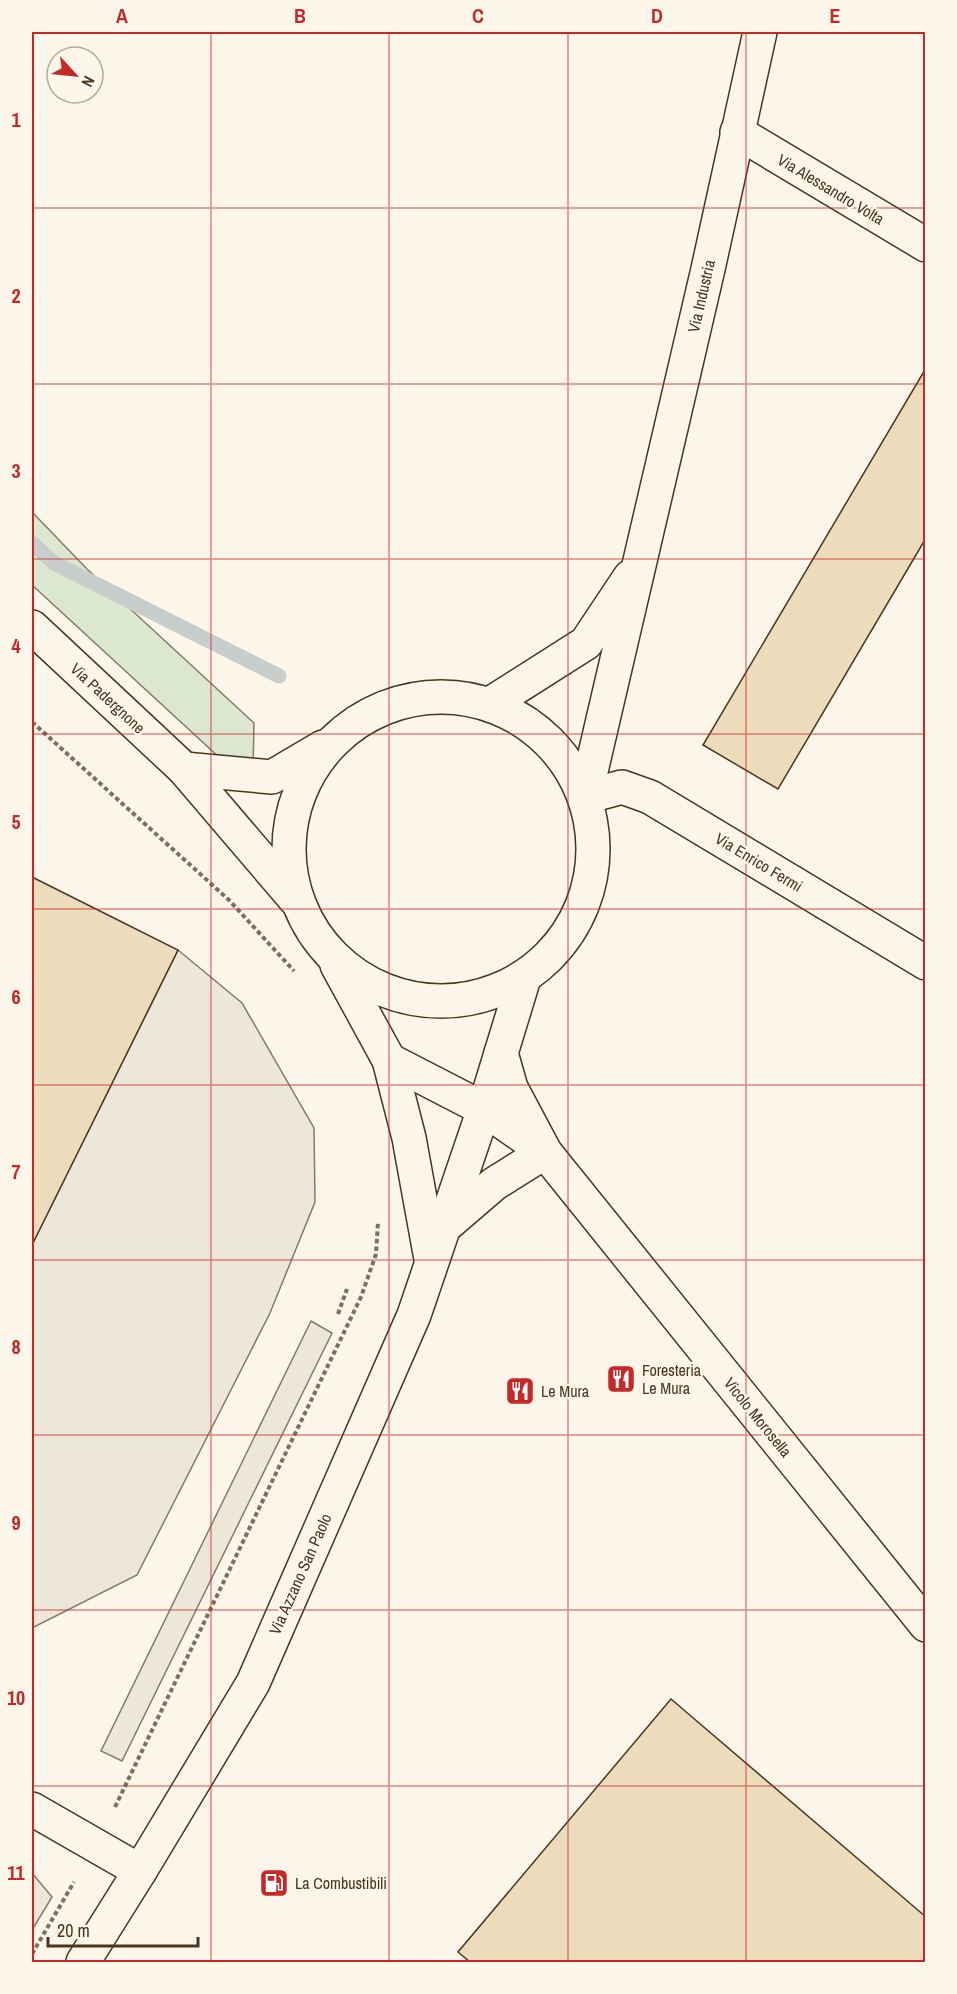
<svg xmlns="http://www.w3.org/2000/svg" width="957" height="1994" font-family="'Archivo Narrow',sans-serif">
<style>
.green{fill:#dce7d0;stroke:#887966;stroke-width:1.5}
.parking{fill:#ede7d9;stroke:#887966;stroke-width:1.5}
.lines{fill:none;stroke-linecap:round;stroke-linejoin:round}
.stream{stroke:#c9cecd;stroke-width:15}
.building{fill:#ecdcbc;stroke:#4a3520;stroke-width:1.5}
.street-casing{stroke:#4a3520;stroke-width:36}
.secondary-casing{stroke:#4a3520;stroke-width:36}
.path{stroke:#7f6f5c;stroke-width:4;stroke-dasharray:4.5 3;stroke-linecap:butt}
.street{stroke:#fbf6e9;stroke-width:33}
.secondary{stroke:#fbf6e9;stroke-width:33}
.grid{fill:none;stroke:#c62828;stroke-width:1.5;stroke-opacity:0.55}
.labels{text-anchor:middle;stroke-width:4.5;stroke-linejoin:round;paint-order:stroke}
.street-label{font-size:16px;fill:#4a3520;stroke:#fbf6e9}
.poi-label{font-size:16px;fill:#4a3520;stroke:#fbf6e9;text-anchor:start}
.neatline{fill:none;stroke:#c62828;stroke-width:2}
.grid-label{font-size:20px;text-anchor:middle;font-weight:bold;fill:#c62828}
</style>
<rect width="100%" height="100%" fill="#fbf6e9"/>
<!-- green -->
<path class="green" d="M 32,512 L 87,569 L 254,723 L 253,771 L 234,771 L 32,585 Z"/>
<!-- parking -->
<g class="parking">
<path d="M 178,950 L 242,1003 L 314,1128 L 315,1202 L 270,1313 L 137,1575 L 32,1628 L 32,1245 Z"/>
<path d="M 311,1321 L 332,1333 L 122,1761 L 101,1751 Z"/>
<path d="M 32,1873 L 52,1897 L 32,1930 Z"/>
</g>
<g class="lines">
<!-- stream -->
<path class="stream" d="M 32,543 L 54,563 L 279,676"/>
</g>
<!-- building -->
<g class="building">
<path d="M 926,368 L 926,538 L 778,789 L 703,745 Z"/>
<path d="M 32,877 L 178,950 L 32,1245 Z"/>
<path d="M 671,1699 L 926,1917 L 926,1962 L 470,1962 L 458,1952 Z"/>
</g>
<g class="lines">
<!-- street casing -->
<g class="street-casing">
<g id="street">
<path d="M 737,132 L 926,245"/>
<path d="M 585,797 L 622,787 L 650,797 L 926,963"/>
<path d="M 501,1053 L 511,1088 L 545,1152 L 926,1625"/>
<path d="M 389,1060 L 484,1109 L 541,1149"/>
<path d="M 444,1227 L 494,1184 L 545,1152"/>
<path d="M 32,1809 L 140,1871"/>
</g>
</g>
<!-- secondary casing -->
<g class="secondary-casing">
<g id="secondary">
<path d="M 32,627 L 184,769 L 295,899"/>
<circle cx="441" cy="849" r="152"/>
<path d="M 490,704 L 586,643 L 630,577"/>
<path d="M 184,769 L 272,777 L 323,747"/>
<path d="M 585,797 L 708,269 L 760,32"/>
<path d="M 337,965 L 389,1060 L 409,1138 L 431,1259"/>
<path d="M 83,1962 L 140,1871 L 253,1683 L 414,1315 L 484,1109 L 524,978"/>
</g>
</g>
<!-- path -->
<g class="path">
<path d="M 32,722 L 229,900 L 294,971"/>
<path d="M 338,1314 L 347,1289"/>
<path d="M 115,1807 L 361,1297 L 376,1254 L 378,1222"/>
<path d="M 32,1954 L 74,1882"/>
</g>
<!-- street -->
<use href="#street" class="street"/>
<!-- secondary -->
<use href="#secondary" class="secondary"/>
</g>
<!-- grid -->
<path class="grid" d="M 211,32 L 211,1962M 389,32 L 389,1962M 568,32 L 568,1962M 746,32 L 746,1962M 32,208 L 926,208M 32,384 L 926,384M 32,559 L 926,559M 32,734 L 926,734M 32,909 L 926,909M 32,1085 L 926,1085M 32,1260 L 926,1260M 32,1435 L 926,1435M 32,1610 L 926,1610M 32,1786 L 926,1786"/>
<!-- icons -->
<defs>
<g id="restaurant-square" transform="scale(1.5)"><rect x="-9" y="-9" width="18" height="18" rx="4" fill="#c62828" stroke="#fbf6e9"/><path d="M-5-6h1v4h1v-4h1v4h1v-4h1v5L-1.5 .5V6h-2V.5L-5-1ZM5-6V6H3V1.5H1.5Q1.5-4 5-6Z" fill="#fff"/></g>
<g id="fuel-square" transform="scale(1.5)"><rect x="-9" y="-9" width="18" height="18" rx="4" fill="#c62828" stroke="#fbf6e9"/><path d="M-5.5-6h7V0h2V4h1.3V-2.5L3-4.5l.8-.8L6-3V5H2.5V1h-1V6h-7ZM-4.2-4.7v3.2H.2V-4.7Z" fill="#fff"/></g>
</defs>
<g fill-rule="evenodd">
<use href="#restaurant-square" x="621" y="1379"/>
<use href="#restaurant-square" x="520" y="1391"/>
<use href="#fuel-square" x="274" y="1883"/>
</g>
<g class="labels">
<!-- street labels -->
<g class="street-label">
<text transform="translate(831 189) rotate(31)" y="6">Via Alessandro Volta</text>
<text transform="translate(701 296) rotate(-77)" y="6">Via Industria</text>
<text transform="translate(108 698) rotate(43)" y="6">Via Padergnone</text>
<text transform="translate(759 862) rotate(31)" y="6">Via Enrico Fermi</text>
<text transform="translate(758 1417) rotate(51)" y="6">Vicolo Morosella</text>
<text transform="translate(300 1574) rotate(-66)" y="6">Via Azzano San Paolo</text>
</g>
<!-- poi labels -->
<g class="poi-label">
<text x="642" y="1376">Foresteria<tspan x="642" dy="18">Le Mura</tspan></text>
<text x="541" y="1397">Le Mura</text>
<text x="295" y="1889">La Combustibili</text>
</g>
</g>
<!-- border -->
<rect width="957" height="1994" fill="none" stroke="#fbf6e9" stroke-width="66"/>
<!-- north arrow -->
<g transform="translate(75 75) rotate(117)"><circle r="28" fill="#fbf6e9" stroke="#b4a999" stroke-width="1.5"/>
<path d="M0-4.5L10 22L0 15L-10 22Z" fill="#c62828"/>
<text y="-9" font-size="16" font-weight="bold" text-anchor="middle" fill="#4a3520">N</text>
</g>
<!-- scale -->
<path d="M48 1937v9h150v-9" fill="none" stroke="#4a3520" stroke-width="3"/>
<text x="57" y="1937" font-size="18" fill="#4a3520" stroke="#fbf6e9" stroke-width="4.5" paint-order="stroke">20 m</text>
<rect x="33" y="33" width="891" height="1928" class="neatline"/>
<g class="grid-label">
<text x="122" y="23">A</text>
<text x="300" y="23">B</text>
<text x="478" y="23">C</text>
<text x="657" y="23">D</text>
<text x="835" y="23">E</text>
<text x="16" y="127">1</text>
<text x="16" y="303">2</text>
<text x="16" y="478">3</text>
<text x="16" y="653">4</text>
<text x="16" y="829">5</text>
<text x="16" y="1004">6</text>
<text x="16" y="1179">7</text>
<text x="16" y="1354">8</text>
<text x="16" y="1530">9</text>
<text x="16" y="1705">10</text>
<text x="16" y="1880">11</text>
</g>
</svg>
